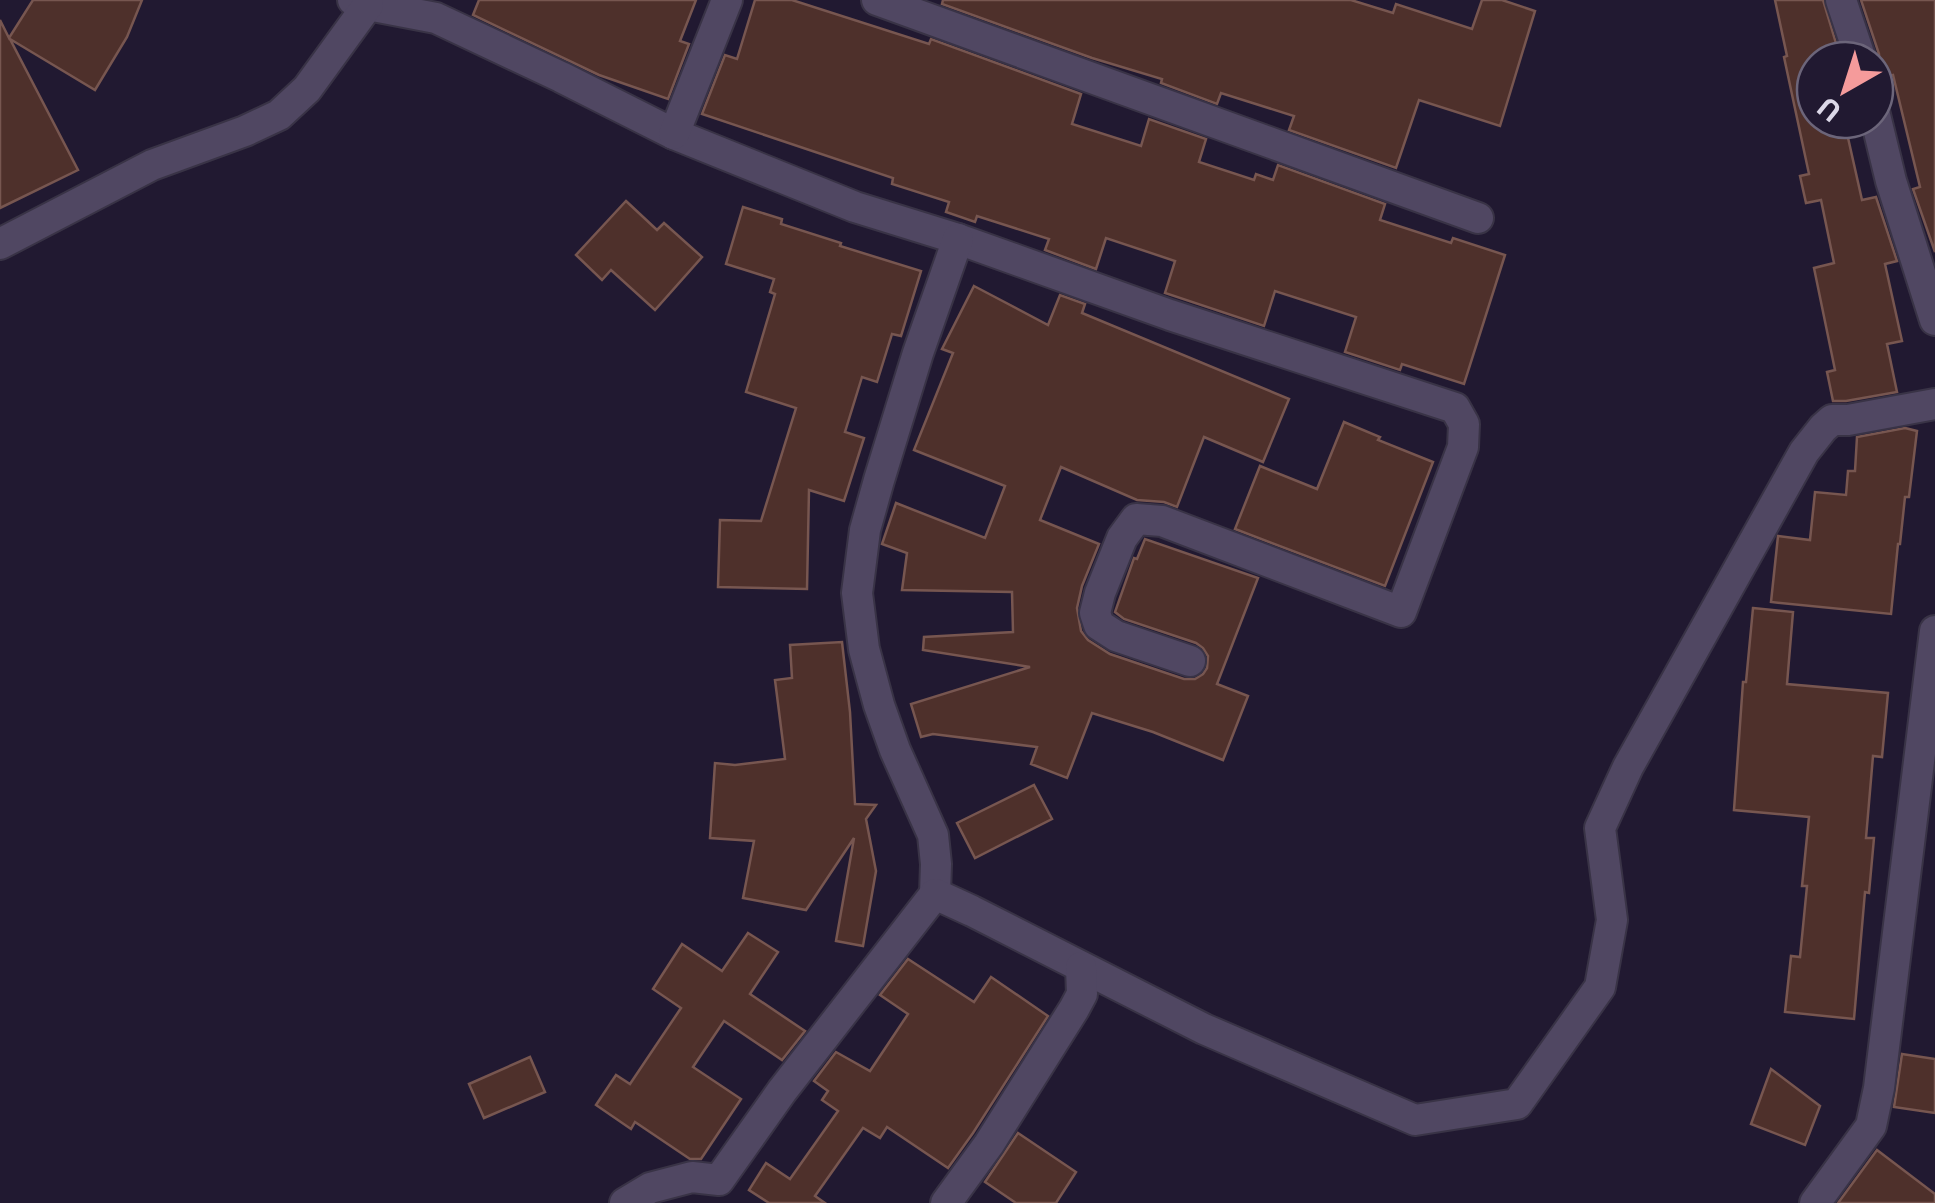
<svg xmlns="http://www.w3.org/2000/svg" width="1935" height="1203" font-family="'Noto Sans',sans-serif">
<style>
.building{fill:#4e302b;stroke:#775650;stroke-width:2.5}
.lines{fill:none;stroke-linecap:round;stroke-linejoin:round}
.street-casing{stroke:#393346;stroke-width:34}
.street{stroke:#504762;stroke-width:30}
</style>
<rect width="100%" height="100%" fill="#211931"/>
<!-- building -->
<g class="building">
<path d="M 33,0 L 142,0 L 127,37 L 95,90 L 10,39 L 78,170 L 0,208 L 0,20 L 9,38 Z"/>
<path d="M 479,0 L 696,0 L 680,41 L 689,44 L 668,99 L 599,75 L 473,15 Z"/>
<path d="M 755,0 L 792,0 L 929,44 L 931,39 L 1081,94 L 1072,124 L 1141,146 L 1149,119 L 1206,139 L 1199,162 L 1254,180 L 1256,174 L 1273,180 L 1278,165 L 1385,204 L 1380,220 L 1451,243 L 1453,238 L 1505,255 L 1464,384 L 1402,364 L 1400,370 L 1345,352 L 1356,317 L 1275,291 L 1264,326 L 1165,293 L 1175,261 L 1106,238 L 1096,269 L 1045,250 L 1049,239 L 977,216 L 975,222 L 946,212 L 949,202 L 892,184 L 893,178 L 702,114 L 725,55 L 737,59 Z"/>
<path d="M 943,0 L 1351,0 L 1393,13 L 1396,4 L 1472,29 L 1482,0 L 1502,0 L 1535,11 L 1500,126 L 1419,100 L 1396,168 L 1289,130 L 1294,116 L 1221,93 L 1217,104 L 1161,83 L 1162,79 L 1092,58 L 942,4 Z"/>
<path d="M 1775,0 L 1823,0 L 1841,60 L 1815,60 L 1815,120 L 1844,120 L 1862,200 L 1876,197 L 1897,261 L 1885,264 L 1902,341 L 1887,344 L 1897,392 L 1846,401 L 1833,401 L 1827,372 L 1835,370 L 1814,268 L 1834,263 L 1821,200 L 1806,203 L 1800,176 L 1809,174 L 1784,57 L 1787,56 Z"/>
<path d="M 1861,0 L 1935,0 L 1935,252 L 1913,189 L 1920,187 L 1893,75 L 1880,78 L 1879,54 Z"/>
<path d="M 626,201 L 657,230 L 664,223 L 702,257 L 655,310 L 611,270 L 602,280 L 576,255 Z"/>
<path d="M 743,207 L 782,219 L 781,224 L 841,243 L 840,246 L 921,271 L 901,336 L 892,334 L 877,382 L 862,377 L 845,432 L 864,438 L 844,501 L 809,490 L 807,589 L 718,587 L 720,520 L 761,521 L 796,408 L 746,392 L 775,294 L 770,292 L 774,279 L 726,264 Z"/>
<path d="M 974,286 L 1048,325 L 1060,295 L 1085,304 L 1082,313 L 1289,399 L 1263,462 L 1204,437 L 1177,507 L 1164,502 L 1137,500 L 1061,467 L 1040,520 L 1099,544 L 1082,586 L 1077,608 L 1081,631 L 1088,640 L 1110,654 L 1184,679 L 1195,679 L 1203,674 L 1207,668 L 1208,656 L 1203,648 L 1196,643 L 1124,619 L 1115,612 L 1134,558 L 1137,559 L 1145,539 L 1258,578 L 1217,684 L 1248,696 L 1223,760 L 1153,732 L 1092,713 L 1067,778 L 1031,764 L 1037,747 L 933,734 L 921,737 L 911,704 L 1030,667 L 923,650 L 924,637 L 1013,632 L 1012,592 L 902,590 L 907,553 L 882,544 L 896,503 L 985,538 L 1005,486 L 914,450 L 953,353 L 942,349 Z"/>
<path d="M 1344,422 L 1380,437 L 1378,440 L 1433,462 L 1385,586 L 1235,529 L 1260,466 L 1317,489 Z"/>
<path d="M 1905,428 L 1917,431 L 1909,497 L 1905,497 L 1900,544 L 1898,544 L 1891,614 L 1771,602 L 1778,536 L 1810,540 L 1815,492 L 1846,495 L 1848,471 L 1855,471 L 1857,437 Z"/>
<path d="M 1753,608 L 1793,612 L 1787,684 L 1888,693 L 1882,757 L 1873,756 L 1866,838 L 1874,838 L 1869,893 L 1865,892 L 1854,1019 L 1785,1012 L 1791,956 L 1800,957 L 1807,886 L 1802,886 L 1809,817 L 1734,810 L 1743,682 L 1746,682 Z"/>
<path d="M 842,642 L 850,712 L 855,804 L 876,805 L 866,819 L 876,871 L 863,946 L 836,941 L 854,838 L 806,910 L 743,898 L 754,841 L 710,838 L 715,763 L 735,765 L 785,759 L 775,680 L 792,678 L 790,645 Z"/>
<path d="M 1034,785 L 1052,819 L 975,858 L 957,823 Z"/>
<path d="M 748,933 L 778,952 L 750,994 L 805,1031 L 782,1060 L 724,1021 L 693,1067 L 741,1099 L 701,1159 L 690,1159 L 635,1122 L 631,1129 L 596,1105 L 616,1075 L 630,1084 L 681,1008 L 653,989 L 682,944 L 722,971 Z"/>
<path d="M 908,959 L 974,1002 L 991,977 L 1048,1016 L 973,1133 L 948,1168 L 887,1127 L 880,1138 L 863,1128 L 815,1196 L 825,1203 L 769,1203 L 749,1190 L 766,1163 L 790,1179 L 838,1111 L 822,1100 L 828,1091 L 814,1081 L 836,1052 L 870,1071 L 908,1014 L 880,995 Z"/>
<path d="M 1902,1054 L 1935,1059 L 1935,1113 L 1894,1107 Z"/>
<path d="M 530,1057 L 545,1092 L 484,1118 L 469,1084 Z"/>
<path d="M 1771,1069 L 1820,1106 L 1805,1145 L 1751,1124 Z"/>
<path d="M 1018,1133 L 1076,1172 L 1056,1203 L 1016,1203 L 985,1182 Z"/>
<path d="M 1877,1150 L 1935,1194 L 1935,1203 L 1838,1203 Z"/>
</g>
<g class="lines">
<!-- street casing -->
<g class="street-casing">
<g id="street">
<path d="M 353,0 L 368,5 L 436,18 L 561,77 L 674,134 L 855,207 L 958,239 L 1170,315 L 1455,408 L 1464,424 L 1463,447 L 1401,612 L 1162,521 L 1136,519 L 1122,538 L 1100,593 L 1095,613 L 1099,625 L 1116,636 L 1190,661"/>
<path d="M 877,0 L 1478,218"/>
<path d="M 1841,0 L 1861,60"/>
<path d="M 1875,115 L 1891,181 L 1935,320"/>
<path d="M 674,134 L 727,0"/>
<path d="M 0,244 L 152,165 L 245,131 L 279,115 L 307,89 L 368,5"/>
<path d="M 935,894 L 936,864 L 933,835 L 895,750 L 879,705 L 864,649 L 857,593 L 865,530 L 879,480 L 918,353 L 958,239"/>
<path d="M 625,1203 L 650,1188 L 692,1177 L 719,1180 L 782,1091 L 935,894 L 972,911 L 1204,1029 L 1415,1120 L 1517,1104 L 1600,987 L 1612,920 L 1600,828 L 1628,767 L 1804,452 L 1823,428 L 1832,420 L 1848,420 L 1935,404"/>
<path d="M 946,1203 L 989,1144 L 1074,1009 L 1082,994 L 1081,967"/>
<path d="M 1815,1203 L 1871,1126 L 1879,1088 L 1935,631"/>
</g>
</g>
<!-- street -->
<use href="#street" class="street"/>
</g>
<!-- north arrow -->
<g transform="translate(1845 90) rotate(219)"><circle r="48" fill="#211931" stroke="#6c657a" stroke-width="2.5"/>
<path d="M0-8L18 38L0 25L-18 38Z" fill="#f59b9b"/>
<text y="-15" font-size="28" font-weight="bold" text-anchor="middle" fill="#dcd8e8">U</text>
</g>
</svg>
